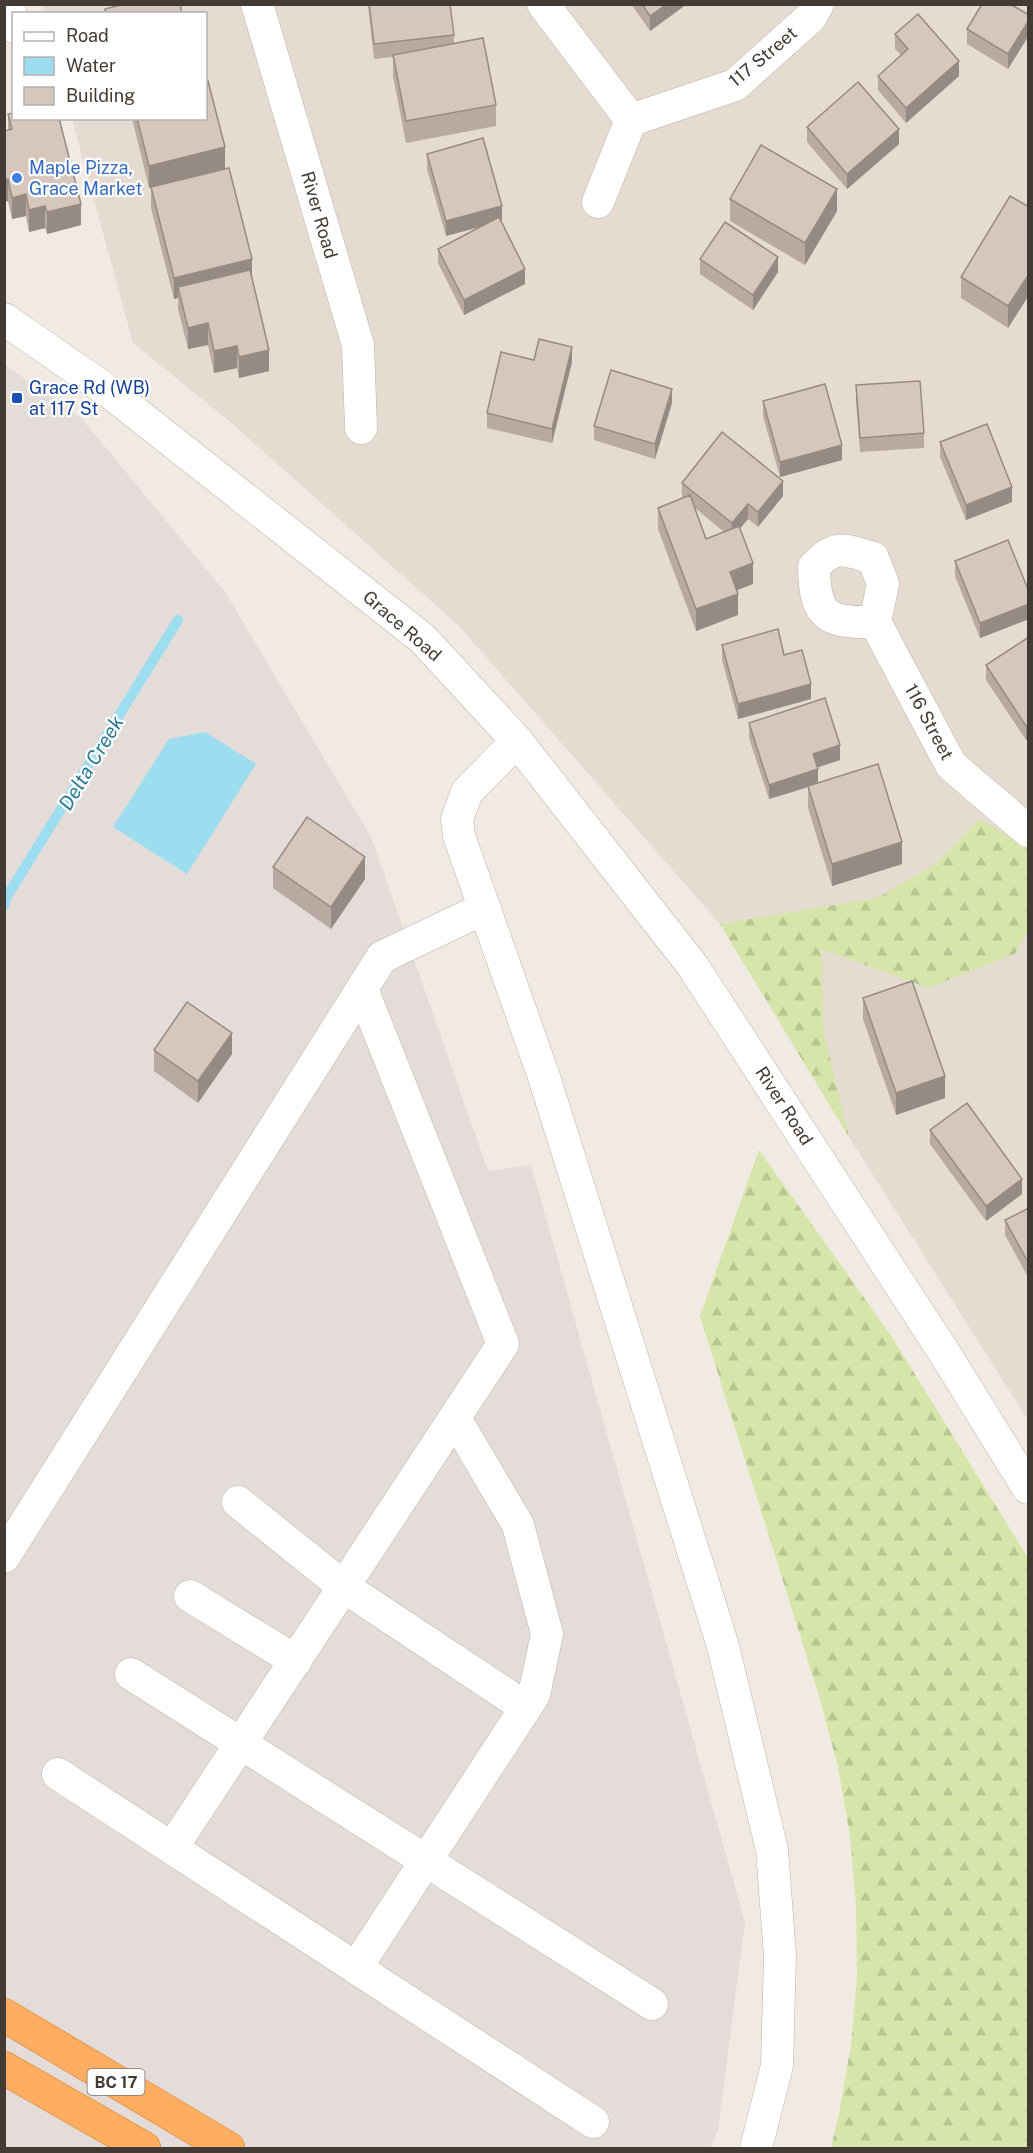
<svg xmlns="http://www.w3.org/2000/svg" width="1033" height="2153" font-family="'Public Sans',sans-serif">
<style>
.residential{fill:#e5dbd0}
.industrial{fill:#e3dcd8}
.forest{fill:url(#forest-firs)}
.water{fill:#9dddf0}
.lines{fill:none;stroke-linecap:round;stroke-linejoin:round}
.stream{stroke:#9dddf0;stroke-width:10}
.minor-casing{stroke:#bfb3a8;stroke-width:33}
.highway-casing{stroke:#dd7e31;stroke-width:34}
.minor{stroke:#fff;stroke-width:32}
.highway{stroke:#fead61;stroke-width:33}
.wall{fill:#b8aaa1;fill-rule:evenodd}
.shaded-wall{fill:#968b83}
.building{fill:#d6c6bb;stroke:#968b83;stroke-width:1.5}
.shop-dot{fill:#3f7fe0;stroke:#fff;stroke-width:2}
.transit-dot{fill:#1a4fb4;stroke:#fff;stroke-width:2}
.labels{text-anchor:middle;stroke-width:4.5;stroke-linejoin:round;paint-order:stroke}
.shield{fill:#fff;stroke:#7b7570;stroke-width:1.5}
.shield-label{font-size:16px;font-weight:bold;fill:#433a33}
.street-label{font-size:18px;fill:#433a33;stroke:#fff}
.shop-label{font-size:18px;fill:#366cbe;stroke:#fff;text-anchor:start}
.transit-label{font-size:18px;fill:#164399;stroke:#fff;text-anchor:start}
.water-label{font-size:20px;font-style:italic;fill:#297b96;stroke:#fff}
</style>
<defs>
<pattern id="forest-firs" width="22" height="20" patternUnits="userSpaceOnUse" patternTransform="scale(1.5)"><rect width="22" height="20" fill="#d6e6aa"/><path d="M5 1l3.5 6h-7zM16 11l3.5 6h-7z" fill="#b9c693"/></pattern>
</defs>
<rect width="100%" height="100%" fill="#f1eae2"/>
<!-- residential -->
<path class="residential" d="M 42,5 L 1028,5 L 1028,1420 L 849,1137 L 720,924 L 458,625 L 229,421 L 133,343 L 72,119 L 206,118 L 206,14 L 44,13 Z"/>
<!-- industrial -->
<path class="industrial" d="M 4,364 L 82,419 L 225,592 L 371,837 L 488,1171 L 531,1165 L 745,1922 L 718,2130 L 710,2148 L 5,2148 Z"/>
<!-- forest -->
<g class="forest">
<path d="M 979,819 L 1028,848 L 1028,929 L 1016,953 L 928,988 L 822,949 L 823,1029 L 849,1137 L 720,924 L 877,898 L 937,863 Z"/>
<path d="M 759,1150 L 892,1337 L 1028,1558 L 1028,2148 L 831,2148 L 839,2114 L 851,2045 L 857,1976 L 856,1905 L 850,1836 L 838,1767 L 820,1699 L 700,1316 Z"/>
</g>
<!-- water -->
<path class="water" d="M 205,732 L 256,764 L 187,874 L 113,827 L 169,739 Z"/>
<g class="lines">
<!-- stream -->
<path class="stream" d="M 4,906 L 6,898 L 178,620"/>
<!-- minor casing -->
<g class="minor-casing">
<g id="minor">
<path d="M 8,4 L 14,27"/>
<path d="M 257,4 L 358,345 L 361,428"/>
<path d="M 543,4 L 631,120 L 735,85 L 811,17 L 818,4"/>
<path d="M 598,202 L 631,120"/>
<path d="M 4,319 L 108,391 L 423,639 L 517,741 L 692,965 L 947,1357 L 1028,1488"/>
<path d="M 875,622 C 827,623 815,618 814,567 C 835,543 845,550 873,558 L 883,584 L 875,622 L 951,765 L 1028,831"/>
<path d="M 517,741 L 467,792 L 457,819 L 459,836 L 545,1080 L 723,1646 L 772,1850 L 780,1956 L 777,2066 L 756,2148"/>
<path d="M 238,1502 L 344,1587 L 525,1707"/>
<path d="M 4,1557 L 382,957 L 485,908"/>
<path d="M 190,1596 L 296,1661"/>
<path d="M 131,1674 L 652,2004"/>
<path d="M 58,1774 L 593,2122"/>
<path d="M 172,1848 L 503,1344 L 362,989"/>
<path d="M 356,1968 L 534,1695 L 547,1634 L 518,1525 L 455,1418"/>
</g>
</g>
<!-- highway casing -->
<g class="highway-casing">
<g id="highway">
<path d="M 4,2015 L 228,2148"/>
<path d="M 4,2068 L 144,2148"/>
</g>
</g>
<!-- minor -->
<use href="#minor" class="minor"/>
<!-- highway -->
<use href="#highway" class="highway"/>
</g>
<!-- wall -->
<g class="wall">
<path d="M 368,4 L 450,4 L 454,35 L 454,43 L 496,105 L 496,126 L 406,143 L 393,76 L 393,57 L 374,59 Z"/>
<path d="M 631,4 L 687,4 L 650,31 Z"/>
<path d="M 1029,15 L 1029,35 L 1008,69 L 967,44 L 967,29 Z"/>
<path d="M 895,34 L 959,76 L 906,123 L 878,90 L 878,76 L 901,55 L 895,49 Z"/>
<path d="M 8,114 L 81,225 L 47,234 L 45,228 L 29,232 L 26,216 L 12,219 L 8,201 L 4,202 L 4,131 L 8,130 Z"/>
<path d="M 133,118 L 206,118 L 225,169 L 252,276 L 269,371 L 239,378 L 237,368 L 214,373 L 208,345 L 188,349 L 178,309 L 178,298 L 174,299 L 151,208 L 151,187 L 149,188 L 133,122 Z"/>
<path d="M 807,127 L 899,144 L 847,189 L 807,142 Z"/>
<path d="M 427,154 L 502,221 L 501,221 L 525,284 L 464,315 L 438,263 L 438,249 L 481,226 L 446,236 L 427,169 Z"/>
<path d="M 730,199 L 837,211 L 805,265 L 730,221 Z"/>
<path d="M 1029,207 L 1029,295 L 1008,328 L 961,298 L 961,277 Z"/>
<path d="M 700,259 L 778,272 L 753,310 L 700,274 Z"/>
<path d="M 572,362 L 552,443 L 487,428 L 487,413 Z"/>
<path d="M 856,385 L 924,433 L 924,448 L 860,452 L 856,400 Z"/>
<path d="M 763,401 L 842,460 L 780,477 L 763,416 Z"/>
<path d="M 672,403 L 655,459 L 594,440 L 594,426 Z"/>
<path d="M 940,442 L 1012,502 L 966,520 L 940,457 Z"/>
<path d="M 682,483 L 783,496 L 758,527 L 748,519 L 740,528 L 753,584 L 737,590 L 738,615 L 696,631 L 658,529 L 658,508 L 682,498 ZM 695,508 L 724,532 L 706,539 Z"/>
<path d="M 955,561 L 1029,604 L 1029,619 L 980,638 L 955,576 Z"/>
<path d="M 1029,637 L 1029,739 L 1026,740 L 986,680 L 986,665 Z"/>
<path d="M 722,645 L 784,655 L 811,699 L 738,719 L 722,660 Z"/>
<path d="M 749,723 L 840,760 L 818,767 L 818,783 L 902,864 L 832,886 L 808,808 L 808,787 L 769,799 L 749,738 Z"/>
<path d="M 273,867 L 365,879 L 331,929 L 273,888 Z"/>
<path d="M 863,998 L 945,1098 L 896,1115 L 863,1019 Z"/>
<path d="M 154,1050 L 232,1054 L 198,1103 L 154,1071 Z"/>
<path d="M 930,1130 L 1022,1194 L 986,1221 L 930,1144 Z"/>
<path d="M 1029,1208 L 1029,1279 L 1005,1235 L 1005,1220 Z"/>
</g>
<!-- shaded-wall -->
<g class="shaded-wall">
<path d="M 667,4 L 687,4 L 650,31 L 650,16 Z"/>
<path d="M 1029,20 L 1029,35 L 1008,69 L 1008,54 Z"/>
<path d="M 959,61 L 959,76 L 906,123 L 906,108 Z"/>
<path d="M 899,129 L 899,144 L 847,189 L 847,174 Z"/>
<path d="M 225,147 L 225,169 L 149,188 L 149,166 Z"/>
<path d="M 8,179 L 8,201 L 4,202 L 4,180 Z"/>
<path d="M 837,189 L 837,211 L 805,265 L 805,243 Z"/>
<path d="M 26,194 L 26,216 L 12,219 L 12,198 Z"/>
<path d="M 81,204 L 81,225 L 47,234 L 47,212 Z"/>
<path d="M 45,206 L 45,228 L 29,232 L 29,210 Z"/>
<path d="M 502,206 L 502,221 L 446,236 L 446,221 Z"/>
<path d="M 778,257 L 778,272 L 753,310 L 753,295 Z"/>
<path d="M 252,259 L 252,280 L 178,287 L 178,298 L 174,299 L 174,278 Z"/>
<path d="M 525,269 L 525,284 L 464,315 L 464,300 Z"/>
<path d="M 1029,274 L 1029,295 L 1008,328 L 1008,306 Z"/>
<path d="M 208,323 L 208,345 L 188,349 L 188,328 Z"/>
<path d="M 237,346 L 237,368 L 214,373 L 214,351 Z"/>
<path d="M 572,347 L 572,362 L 552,443 L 552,429 Z"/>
<path d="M 269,350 L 269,371 L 239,378 L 239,357 Z"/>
<path d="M 672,389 L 672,403 L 655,459 L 655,444 Z"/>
<path d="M 842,445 L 842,460 L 780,477 L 780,462 Z"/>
<path d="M 783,481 L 783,496 L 758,527 L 758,512 Z"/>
<path d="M 1012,487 L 1012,502 L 966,520 L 966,505 Z"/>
<path d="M 748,504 L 748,519 L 732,538 L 732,523 Z"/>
<path d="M 753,563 L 753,584 L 730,593 L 730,572 Z"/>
<path d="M 738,594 L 738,615 L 696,631 L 696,609 Z"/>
<path d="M 1029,604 L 1029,619 L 980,638 L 980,623 Z"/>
<path d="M 811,684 L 811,699 L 738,719 L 738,704 Z"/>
<path d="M 1029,724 L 1029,739 L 1026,740 L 1026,726 Z"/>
<path d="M 840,745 L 840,760 L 813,769 L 813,754 Z"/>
<path d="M 818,769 L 818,784 L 769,799 L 769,785 Z"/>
<path d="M 902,842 L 902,864 L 832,886 L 832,864 Z"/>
<path d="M 365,857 L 365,879 L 331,929 L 331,907 Z"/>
<path d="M 232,1033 L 232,1054 L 198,1103 L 198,1081 Z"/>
<path d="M 945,1076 L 945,1098 L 896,1115 L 896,1093 Z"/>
<path d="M 1022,1179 L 1022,1194 L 986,1221 L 986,1206 Z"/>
</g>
<!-- building -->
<g class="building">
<path d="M 124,4 L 180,4 L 182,14 L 106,14 L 105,9 Z"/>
<path d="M 369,4 L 450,4 L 454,35 L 374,44 Z"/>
<path d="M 642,4 L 667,4 L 650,16 Z"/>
<path d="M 982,4 L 1010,4 L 1029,15 L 1029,20 L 1008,54 L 967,29 Z"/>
<path d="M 918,14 L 959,61 L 906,108 L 878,76 L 908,49 L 895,34 Z"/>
<path d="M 483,38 L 496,105 L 406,121 L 393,55 Z"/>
<path d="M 208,81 L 225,147 L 149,166 L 137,118 L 206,118 L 206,82 Z"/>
<path d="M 858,82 L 899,129 L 847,174 L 807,127 Z"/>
<path d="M 14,113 L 14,118 L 59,118 L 81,204 L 47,212 L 45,206 L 29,210 L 26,194 L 12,198 L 8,179 L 4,180 L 4,131 L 12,129 L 8,114 Z"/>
<path d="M 483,138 L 502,206 L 446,221 L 427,154 Z"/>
<path d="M 761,145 L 837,189 L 805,243 L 730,199 Z"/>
<path d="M 229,168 L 252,259 L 174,278 L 151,187 Z"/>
<path d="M 1010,196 L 1029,207 L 1029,274 L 1008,306 L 961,277 Z"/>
<path d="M 499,217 L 525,269 L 464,300 L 438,249 Z"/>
<path d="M 725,222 L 778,257 L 753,295 L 700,259 Z"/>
<path d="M 250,270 L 269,350 L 239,357 L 237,346 L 214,351 L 208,323 L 188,328 L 178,287 Z"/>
<path d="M 539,339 L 572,347 L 552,429 L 487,413 L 501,352 L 534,360 Z"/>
<path d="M 611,370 L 672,389 L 655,444 L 594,426 Z"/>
<path d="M 920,381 L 924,433 L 860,438 L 856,385 Z"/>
<path d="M 825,384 L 842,445 L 780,462 L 763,401 Z"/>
<path d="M 987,424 L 1012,487 L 966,505 L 940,442 Z"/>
<path d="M 722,432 L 783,481 L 758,512 L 748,504 L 732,523 L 682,483 Z"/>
<path d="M 690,495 L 706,539 L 739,526 L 753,563 L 730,572 L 738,594 L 696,609 L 658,508 Z"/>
<path d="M 1008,540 L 1029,592 L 1029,604 L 980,623 L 955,561 Z"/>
<path d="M 778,629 L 784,655 L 802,650 L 811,684 L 738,704 L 722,645 Z"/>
<path d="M 1029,637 L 1029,724 L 1026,726 L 986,665 Z"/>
<path d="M 825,698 L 840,745 L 813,754 L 818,769 L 769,785 L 749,723 Z"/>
<path d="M 878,764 L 902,842 L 832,864 L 808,786 Z"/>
<path d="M 307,817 L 365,857 L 331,907 L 273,867 Z"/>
<path d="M 912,981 L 945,1076 L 896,1093 L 863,998 Z"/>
<path d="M 187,1002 L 232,1033 L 198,1081 L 154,1050 Z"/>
<path d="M 967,1103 L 1022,1179 L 986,1206 L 930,1130 Z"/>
<path d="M 1029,1208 L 1029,1264 L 1005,1220 Z"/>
</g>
<!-- markers -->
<circle class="shop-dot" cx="17" cy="178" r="6"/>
<rect class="transit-dot" x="11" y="392" width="12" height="12" rx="3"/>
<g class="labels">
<!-- shield labels -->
<rect class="shield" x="87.5" y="2069" width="57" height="26" rx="4.5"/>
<g class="shield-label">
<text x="116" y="2088">BC 17</text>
</g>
<!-- street labels -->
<g class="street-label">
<text transform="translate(763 57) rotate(-40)" y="6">117 Street</text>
<text transform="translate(319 215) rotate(74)" y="6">River Road</text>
<text transform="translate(402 626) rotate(41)" y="6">Grace Road</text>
<text transform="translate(929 722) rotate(62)" y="6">116 Street</text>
<text transform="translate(784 1106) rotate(57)" y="6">River Road</text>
</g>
<!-- shop labels -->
<g class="shop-label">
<text x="29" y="174">Maple Pizza,<tspan x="29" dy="21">Grace Market</tspan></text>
</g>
<!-- transit labels -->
<g class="transit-label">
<text x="29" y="394">Grace Rd (WB)<tspan x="29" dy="21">at 117 St</tspan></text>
</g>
<!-- water labels -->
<g class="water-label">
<text transform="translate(91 763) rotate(-59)" y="7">Delta Creek</text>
</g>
</g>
<!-- border -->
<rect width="1033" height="2153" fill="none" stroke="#433a33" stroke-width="12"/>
<!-- legend -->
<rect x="12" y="12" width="195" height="108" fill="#ffffff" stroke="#b4b0ad" stroke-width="1.5"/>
<rect x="24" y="32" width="30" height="9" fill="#ffffff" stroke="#b4b0ad" stroke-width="1.5"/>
<text x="66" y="42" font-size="18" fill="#433a33">Road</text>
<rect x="24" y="57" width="30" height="18" fill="#9dddf0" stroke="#b4b0ad" stroke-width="1.5"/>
<text x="66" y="72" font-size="18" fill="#433a33">Water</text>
<rect x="24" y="87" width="30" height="18" fill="#d6c6bb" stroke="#b4b0ad" stroke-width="1.5"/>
<text x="66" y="102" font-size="18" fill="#433a33">Building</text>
</svg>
